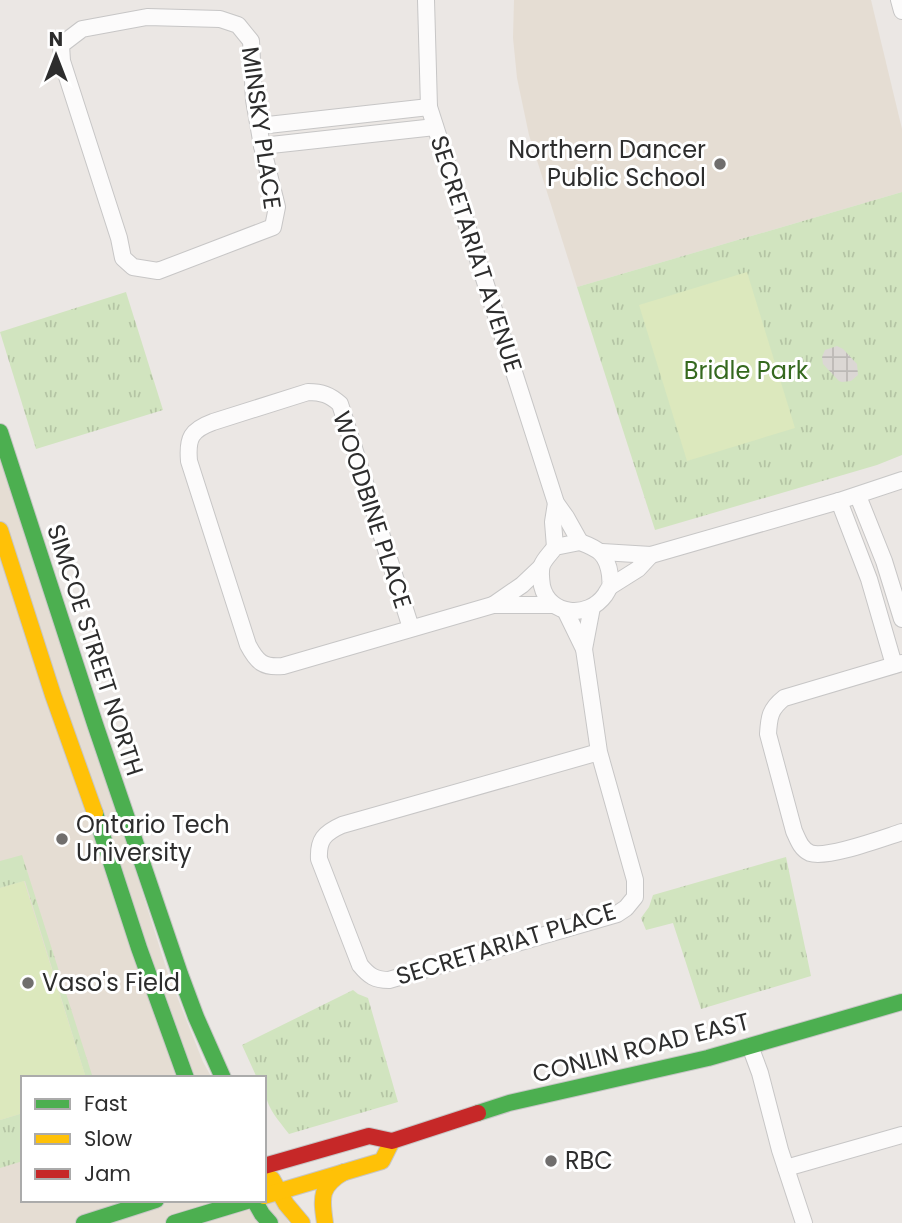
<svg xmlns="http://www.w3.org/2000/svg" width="902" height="1223" font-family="Poppins,sans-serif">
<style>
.education{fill:#e5ddd3}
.grass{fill:url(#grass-tufts)}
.pitch{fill:#dce8bd}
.plaza{fill:url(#plaza-grid)}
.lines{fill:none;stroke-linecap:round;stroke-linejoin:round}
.street-casing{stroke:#c7c6c6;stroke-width:18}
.fast-casing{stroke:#c7c6c6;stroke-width:18}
.slow-casing{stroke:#c7c6c6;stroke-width:18}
.jam-casing{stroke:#c7c6c6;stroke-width:18}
.street{stroke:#fcfbfb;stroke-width:16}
.fast{stroke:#4caf50;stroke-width:16}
.slow{stroke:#ffc107;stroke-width:16}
.jam{stroke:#c62828;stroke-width:16}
.poi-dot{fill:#706e6d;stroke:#fff;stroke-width:2.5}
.labels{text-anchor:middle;stroke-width:6;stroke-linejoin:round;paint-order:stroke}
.street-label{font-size:24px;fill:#2d2d2d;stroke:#fff}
.poi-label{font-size:24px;fill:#2d2d2d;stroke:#fff;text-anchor:start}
.park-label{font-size:24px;fill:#35691f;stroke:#fff}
</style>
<defs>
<pattern id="grass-tufts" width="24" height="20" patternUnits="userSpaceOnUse" patternTransform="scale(1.75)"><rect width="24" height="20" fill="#d1e4bf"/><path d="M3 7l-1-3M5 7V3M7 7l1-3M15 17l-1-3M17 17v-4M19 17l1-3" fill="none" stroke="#b4c4a4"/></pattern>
<pattern id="plaza-grid" width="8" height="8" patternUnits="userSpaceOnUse" patternTransform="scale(1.75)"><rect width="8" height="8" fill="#dbd7d4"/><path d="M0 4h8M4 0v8" fill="none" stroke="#bcb9b6"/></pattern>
</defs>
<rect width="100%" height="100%" fill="#ebe7e4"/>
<!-- education -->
<g class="education">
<path d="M 514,0 L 871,0 L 902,129 L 902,192 L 577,287 L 529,135 L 517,78 L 513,38 Z"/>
<path d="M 0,436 L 167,971 L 203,1062 L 212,1078 L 23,1078 L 23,1200 L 264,1200 L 264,1181 L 289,1223 L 0,1223 Z"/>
</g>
<!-- grass -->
<g class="grass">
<path d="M 902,192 L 902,455 L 877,465 L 655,530 L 577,287 Z"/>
<path d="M 126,292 L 163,410 L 36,449 L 0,332 Z"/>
<path d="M 22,855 L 93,1078 L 86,1078 L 25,881 L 0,888 L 0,861 Z"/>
<path d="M 786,857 L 811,976 L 701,1009 L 673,923 L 646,930 L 641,918 L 649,907 L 653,895 Z"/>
<path d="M 353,990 L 358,994 L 368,998 L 398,1102 L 289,1134 C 273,1113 264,1105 264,1078 L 257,1078 L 242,1045 Z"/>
<path d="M 23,1113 L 23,1161 L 0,1168 L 0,1120 Z"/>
</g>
<!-- pitch -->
<g class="pitch">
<path d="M 747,272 L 795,428 L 687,461 L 639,305 Z"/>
<path d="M 24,881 L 86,1078 L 23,1078 L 23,1113 L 0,1120 L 0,888 Z"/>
</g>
<!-- plaza -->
<path class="plaza" d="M 837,346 L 843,349 L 857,364 L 858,375 L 851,381 L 842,382 L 839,381 L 823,364 L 822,357 L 825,350 Z"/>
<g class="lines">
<!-- street casing -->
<g class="street-casing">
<g id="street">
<path d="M 426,0 L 429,107 L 556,503 L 566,517 L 580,542"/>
<path d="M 899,0 L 902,11"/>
<path d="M 147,17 L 220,19 L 238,25 L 251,41 L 254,100 L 262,146 L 277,207 L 273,227 L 158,271 L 133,267 L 123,258 L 119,238 L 62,61 L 61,45 L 82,29 Z"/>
<path d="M 259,126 L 429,107"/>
<path d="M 262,146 L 435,127"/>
<path d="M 858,496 L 884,561 L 902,619"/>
<path d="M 839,501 L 869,579 L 894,665"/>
<path d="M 580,542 C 599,549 607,554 610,575 C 610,576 611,585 610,586 C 610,587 605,595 605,595 C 588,619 549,616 542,586 C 541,579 540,571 542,565 C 545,558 551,553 555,547 Z"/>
<path d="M 555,547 L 553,522 L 556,503"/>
<path d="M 602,552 L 651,555 L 839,501 L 902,480"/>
<path d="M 611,586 L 638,569 L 651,555"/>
<path d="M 493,605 L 522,585 L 541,567"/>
<path d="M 566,612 L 584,649 L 599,752 L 635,880 L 635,897 L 626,908 L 617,914 L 389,980 C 375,980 369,976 360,965 L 319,859 C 318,840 324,833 342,825 L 599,752"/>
<path d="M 411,628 L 340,404 C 330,395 322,392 308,392 L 213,422 C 191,430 187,438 189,461 L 248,645 C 257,662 263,668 283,666 L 493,605 L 553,605"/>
<path d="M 584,649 L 592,607"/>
<path d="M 902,663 L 784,698 C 770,709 769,717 768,734 L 794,831 C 798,840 801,849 810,853 C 827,859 883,838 902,832"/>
<path d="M 750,1046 L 760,1073 L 780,1150 L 804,1223"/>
<path d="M 786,1168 L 902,1135"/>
</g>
</g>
<!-- fast casing -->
<g class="fast-casing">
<g id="fast">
<path d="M 0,432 L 95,724 L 180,974 L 196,1017 L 223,1078"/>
<path d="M 95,813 L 139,948 L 186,1078"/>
<path d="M 478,1113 L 509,1103 L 708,1058 L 902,1002"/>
<path d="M 254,1200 L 262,1214 L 270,1223"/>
<path d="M 84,1223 L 156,1200"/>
<path d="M 174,1223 L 250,1200"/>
</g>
</g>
<!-- slow casing -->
<g class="slow-casing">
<g id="slow">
<path d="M 0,530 L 53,695 L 95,813"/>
<path d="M 272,1179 L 286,1204 L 302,1223"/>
<path d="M 264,1196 L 382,1161 L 392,1141"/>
<path d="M 325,1223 C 321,1197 320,1186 344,1172"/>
</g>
</g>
<!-- jam casing -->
<g class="jam-casing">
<path id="jam" d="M 264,1166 L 369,1136 L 392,1141 L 478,1113"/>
</g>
<!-- street -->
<use href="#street" class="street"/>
<!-- fast -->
<use href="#fast" class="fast"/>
<!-- slow -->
<use href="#slow" class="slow"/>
<!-- jam -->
<use href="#jam" class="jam"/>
</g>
<!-- markers -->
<g class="poi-dot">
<circle cx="720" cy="164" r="7"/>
<circle cx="62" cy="839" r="7"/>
<circle cx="28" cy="983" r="7"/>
<circle cx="551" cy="1161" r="7"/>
</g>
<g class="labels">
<!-- street labels -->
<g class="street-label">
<text transform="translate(261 128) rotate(82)" y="8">MINSKY PLACE</text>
<text transform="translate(476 254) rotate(72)" y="8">SECRETARIAT AVENUE</text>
<text transform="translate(372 510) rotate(72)" y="8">WOODBINE PLACE</text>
<text transform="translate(95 650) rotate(72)" y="8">SIMCOE STREET NORTH</text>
<text transform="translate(506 944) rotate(-17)" y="8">SECRETARIAT PLACE</text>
<text transform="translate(641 1048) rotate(-14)" y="8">CONLIN ROAD EAST</text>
</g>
<!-- poi labels -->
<g class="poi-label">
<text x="706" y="158" text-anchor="end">Northern Dancer<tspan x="706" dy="28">Public School</tspan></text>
<text x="76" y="833">Ontario Tech<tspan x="76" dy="28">University</tspan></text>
<text x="42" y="991">Vaso's Field</text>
<text x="565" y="1169">RBC</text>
</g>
<!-- park labels -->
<g class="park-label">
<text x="746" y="379">Bridle Park</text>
</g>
</g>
<!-- legend -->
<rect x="21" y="1076" width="245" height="126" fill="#ffffff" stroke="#ababab" stroke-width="2"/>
<rect x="35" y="1099" width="35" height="10" fill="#4caf50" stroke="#ababab" stroke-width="2"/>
<text x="84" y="1111" font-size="21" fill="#2d2d2d">Fast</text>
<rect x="35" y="1134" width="35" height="10" fill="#ffc107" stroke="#ababab" stroke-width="2"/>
<text x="84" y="1146" font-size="21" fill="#2d2d2d">Slow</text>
<rect x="35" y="1169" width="35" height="10" fill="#c62828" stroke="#ababab" stroke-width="2"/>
<text x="84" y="1181" font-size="21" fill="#2d2d2d">Jam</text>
<!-- north arrow -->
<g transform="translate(56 56)" stroke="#ffffff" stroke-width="5" paint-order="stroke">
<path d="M0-5L12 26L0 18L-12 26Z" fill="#2d2d2d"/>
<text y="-10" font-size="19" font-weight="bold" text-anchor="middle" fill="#2d2d2d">N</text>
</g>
</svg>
